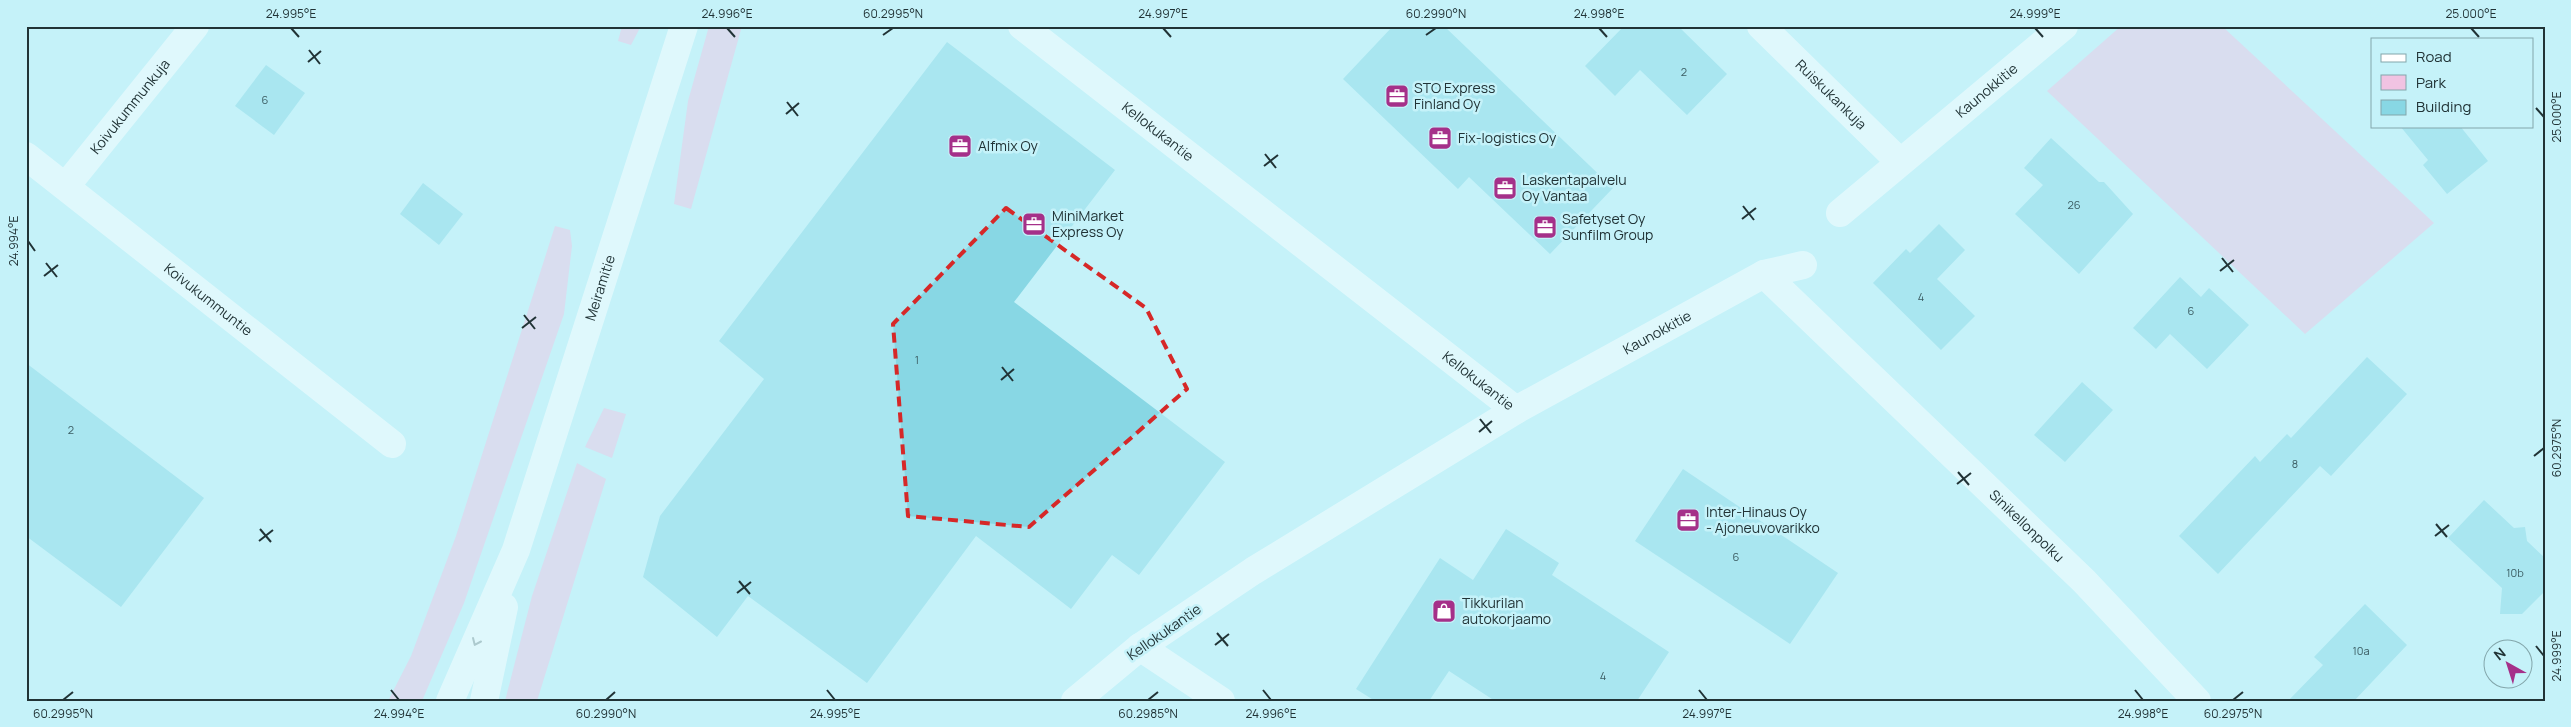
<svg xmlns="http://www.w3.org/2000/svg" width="2571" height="727" font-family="Manrope,sans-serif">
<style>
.green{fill:#f1c3e2}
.building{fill:#88d7e4}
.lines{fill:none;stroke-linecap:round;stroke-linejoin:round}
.minor{stroke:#fff;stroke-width:28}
.secondary{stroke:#fff;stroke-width:28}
.oneway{stroke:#90999a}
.marked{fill:none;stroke:#d62828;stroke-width:4;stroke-dasharray:10 6;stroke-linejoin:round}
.ticks{fill:none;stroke:#213336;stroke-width:2}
.labels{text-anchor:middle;stroke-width:5;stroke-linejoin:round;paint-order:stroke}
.number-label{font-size:11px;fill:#3b5c62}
.poi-label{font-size:14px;fill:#213336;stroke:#c5f2f9;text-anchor:start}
.street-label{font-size:14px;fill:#213336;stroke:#c5f2f9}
.neatline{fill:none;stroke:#213336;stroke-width:2}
.ticks-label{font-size:12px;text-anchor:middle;fill:#213336}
</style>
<rect width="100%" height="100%" fill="#c5f2f9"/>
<!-- green -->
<g class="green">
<path d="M 622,26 L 641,26 L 631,45 L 618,41 Z"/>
<path d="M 709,26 L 742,26 L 691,209 L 674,204 L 688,101 Z"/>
<path d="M 2121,26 L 2222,26 L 2434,223 L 2305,334 L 2047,91 Z"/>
<path d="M 555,226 L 570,230 L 572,246 L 564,314 L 464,603 L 422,701 L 388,701 L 411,656 L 456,536 Z"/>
<path d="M 604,408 L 626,414 L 612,458 L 585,447 Z"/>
<path d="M 577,463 L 606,479 L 537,701 L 505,701 L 532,596 Z"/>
</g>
<!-- building -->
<g class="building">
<path d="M 1393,26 L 1444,26 L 1613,188 L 1550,254 L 1469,177 L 1458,189 L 1343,79 Z"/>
<path d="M 1624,26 L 1678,26 L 1727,74 L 1687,115 L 1640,70 L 1615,96 L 1585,66 Z"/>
<path d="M 947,42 L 1115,170 L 1014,302 L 1225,462 L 1139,575 L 1112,555 L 1071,609 L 976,536 L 867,683 L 748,596 L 717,637 L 643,577 L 660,516 L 764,379 L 719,341 Z"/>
<path d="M 266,65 L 305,93 L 274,135 L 235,106 Z"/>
<path d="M 2400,126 L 2460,126 L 2488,161 L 2447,194 L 2423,165 L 2428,160 Z"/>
<path d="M 2051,138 L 2099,182 L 2104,182 L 2133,214 L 2079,274 L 2015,214 L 2043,185 L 2024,168 Z"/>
<path d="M 423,183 L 463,214 L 439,245 L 400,214 Z"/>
<path d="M 1939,224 L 1965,250 L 1937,279 L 1975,316 L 1941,350 L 1873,283 L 1906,249 L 1910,253 Z"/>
<path d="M 2180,277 L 2201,297 L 2209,288 L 2249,325 L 2207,369 L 2170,334 L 2156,349 L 2133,328 Z"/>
<path d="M 2367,357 L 2407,394 L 2331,476 L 2320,466 L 2218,574 L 2179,536 L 2255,456 L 2260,462 L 2287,434 L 2291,438 Z"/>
<path d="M 26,363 L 204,498 L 121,607 L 26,536 Z"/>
<path d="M 2082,382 L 2113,410 L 2065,462 L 2034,435 Z"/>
<path d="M 1683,469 L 1838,573 L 1790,644 L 1635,541 Z"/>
<path d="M 2484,500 L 2514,528 L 2525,527 L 2527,541 L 2545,558 L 2545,591 L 2522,614 L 2500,614 L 2502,588 L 2448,538 Z"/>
<path d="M 1506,529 L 1559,563 L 1552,575 L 1669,652 L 1637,701 L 1495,701 L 1449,671 L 1429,701 L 1375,701 L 1356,689 L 1440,558 L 1473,580 Z"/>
<path d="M 2365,604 L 2407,645 L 2354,701 L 2288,701 L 2323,665 L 2314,657 Z"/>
</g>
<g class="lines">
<!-- minor -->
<g class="minor">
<path id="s1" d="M 1022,26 L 1516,410 L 1253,571 L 1140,647 L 1075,701"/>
<path id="s2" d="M 1761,26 L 1900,162"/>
<path id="s3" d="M 26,156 L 392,444"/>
<path id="s4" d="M 66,186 L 195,26"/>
<path id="s5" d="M 1840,213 L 2064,26"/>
<path id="s6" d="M 1764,274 L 2084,581 L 2197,701"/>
<path id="s7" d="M 1516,410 L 1764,274 L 1803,265"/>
<path d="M 1140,647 L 1221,701"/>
</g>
<!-- secondary -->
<g class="secondary">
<path id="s8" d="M 450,701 L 516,550 L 684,26"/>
<path d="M 484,701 L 504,607"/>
</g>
</g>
<!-- one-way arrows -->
<defs><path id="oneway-chevron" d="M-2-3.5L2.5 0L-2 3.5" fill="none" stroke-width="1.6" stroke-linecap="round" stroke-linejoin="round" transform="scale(1.25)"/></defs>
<use class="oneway" href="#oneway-chevron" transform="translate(476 642) rotate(114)"/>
<!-- marked area -->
<path d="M0 0H2571V727H0ZM 1006,208 L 1146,308 L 1187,389 L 1029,527 L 908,516 L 893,324 Z" fill="#c5f2f9" fill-opacity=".55" fill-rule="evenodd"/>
<path class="marked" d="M 1006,208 L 1146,308 L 1187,389 L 1029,527 L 908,516 L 893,324 Z"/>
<!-- ticks -->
<path class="ticks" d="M 291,28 L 299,37M 727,28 L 735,37M 1163,28 L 1171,37M 1599,28 L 1607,37M 2035,28 L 2043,37M 2471,28 L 2479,37M 883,35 L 893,28M 1426,35 L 1436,28M 309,50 L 320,64M 308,62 L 321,51M 787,102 L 798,116M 2536,108 L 2544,117M 786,114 L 799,103M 1265,154 L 1276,168M 1264,166 L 1278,155M 1743,206 L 1754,220M 1742,219 L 1756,208M 28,241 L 35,251M 2222,258 L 2233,272M 46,263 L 57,277M 2220,271 L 2234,260M 44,276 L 58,265M 524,315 L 535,329M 522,328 L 536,317M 1002,367 L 1013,381M 1001,380 L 1014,369M 1480,419 L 1491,433M 1479,432 L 1492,421M 2534,456 L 2544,448M 1958,472 L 1969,485M 1957,484 L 1971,473M 2436,524 L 2447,537M 260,529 L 271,542M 2435,536 L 2449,525M 259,541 L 273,530M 739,581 L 750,594M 737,593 L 751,582M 1217,633 L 1228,646M 1215,645 L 1229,634M 2536,646 L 2544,656M 391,690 L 399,700M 827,690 L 835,700M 1263,690 L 1271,700M 1699,690 L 1707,700M 2135,690 L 2143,700M 63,700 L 73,692M 606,700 L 615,692M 1148,700 L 1158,692M 2233,700 L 2243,692"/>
<!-- icons -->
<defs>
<g id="office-square" transform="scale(1.25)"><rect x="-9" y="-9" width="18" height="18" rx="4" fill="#a53089" stroke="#c5f2f9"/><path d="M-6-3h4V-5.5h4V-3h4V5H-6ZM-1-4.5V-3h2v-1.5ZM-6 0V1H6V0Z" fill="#fff"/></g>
<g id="shop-square" transform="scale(1.25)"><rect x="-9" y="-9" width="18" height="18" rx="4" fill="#a53089" stroke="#c5f2f9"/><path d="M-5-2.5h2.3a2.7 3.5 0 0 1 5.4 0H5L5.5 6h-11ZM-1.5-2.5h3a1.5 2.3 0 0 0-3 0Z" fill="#fff"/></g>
</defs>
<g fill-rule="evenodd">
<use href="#office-square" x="1397" y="96"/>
<use href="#office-square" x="1440" y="138"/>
<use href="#office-square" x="960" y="146"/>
<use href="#office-square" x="1505" y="188"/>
<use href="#office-square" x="1034" y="224"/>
<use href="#office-square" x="1545" y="227"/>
<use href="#office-square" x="1688" y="520"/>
<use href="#shop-square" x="1444" y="611"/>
</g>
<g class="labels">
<!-- number labels -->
<g class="number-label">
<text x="1684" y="76">2</text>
<text x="265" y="104">6</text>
<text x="2074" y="209">26</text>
<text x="1921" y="301">4</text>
<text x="2191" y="315">6</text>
<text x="917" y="364">1</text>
<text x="71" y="434">2</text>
<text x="2295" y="468">8</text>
<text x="1736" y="561">6</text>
<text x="2515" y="577">10b</text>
<text x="2361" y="655">10a</text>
<text x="1603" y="680">4</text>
</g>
<!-- poi labels -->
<g class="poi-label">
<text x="1414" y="93">STO Express<tspan x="1414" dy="16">Finland Oy</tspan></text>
<text x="1458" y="143">Fix-logistics Oy</text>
<text x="978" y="151">Alfmix Oy</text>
<text x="1522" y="185">Laskentapalvelu<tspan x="1522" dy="16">Oy Vantaa</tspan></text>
<text x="1052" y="221">MiniMarket<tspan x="1052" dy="16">Express Oy</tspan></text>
<text x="1562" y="224">Safetyset Oy<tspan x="1562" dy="16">Sunfilm Group</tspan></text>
<text x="1706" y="517">Inter-Hinaus Oy<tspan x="1706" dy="16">- Ajoneuvovarikko</tspan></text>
<text x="1462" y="608">Tikkurilan<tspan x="1462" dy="16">autokorjaamo</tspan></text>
</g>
<!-- street labels -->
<g class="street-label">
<text dy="5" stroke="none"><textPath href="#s5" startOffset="191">Kaunokkitie</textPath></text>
<text dy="5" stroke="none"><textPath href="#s2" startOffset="98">Ruiskukankuja</textPath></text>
<text dy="5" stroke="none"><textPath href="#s4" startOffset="102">Koivukummunkuja</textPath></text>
<text dy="5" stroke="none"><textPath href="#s1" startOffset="172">Kellokukantie</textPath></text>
<text dy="5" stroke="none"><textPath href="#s8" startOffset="440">Meiramitie</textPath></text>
<text dy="5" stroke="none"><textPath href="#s3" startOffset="232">Koivukummuntie</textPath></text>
<text dy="5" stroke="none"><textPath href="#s7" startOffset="161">Kaunokkitie</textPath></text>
<text dy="5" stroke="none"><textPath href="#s1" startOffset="578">Kellokukantie</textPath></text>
<text dy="5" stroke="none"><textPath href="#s6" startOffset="364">Sinikellonpolku</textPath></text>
<text transform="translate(1164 632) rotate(-35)" y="5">Kellokukantie</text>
</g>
</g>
<!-- border -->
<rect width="2571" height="727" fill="none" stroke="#c5f2f9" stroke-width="55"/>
<!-- legend -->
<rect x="2371" y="38" width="162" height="90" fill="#c5f2f9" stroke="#83a6ab"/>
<rect x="2381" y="54" width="25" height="8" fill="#ffffff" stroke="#83a6ab"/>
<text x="2416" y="62" font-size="15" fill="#213336">Road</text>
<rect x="2381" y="75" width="25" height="15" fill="#f1c3e2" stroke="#83a6ab"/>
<text x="2416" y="88" font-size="15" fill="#213336">Park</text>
<rect x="2381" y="100" width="25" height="15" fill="#88d7e4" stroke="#83a6ab"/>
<text x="2416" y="112" font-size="15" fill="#213336">Building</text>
<!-- north arrow -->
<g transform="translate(2508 664) rotate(321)"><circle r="24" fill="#c5f2f9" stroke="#83a6ab"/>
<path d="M0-4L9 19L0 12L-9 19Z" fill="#a53089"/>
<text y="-8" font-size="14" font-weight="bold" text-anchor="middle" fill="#213336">N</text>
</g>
<rect x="28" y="28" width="2516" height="672" class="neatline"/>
<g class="ticks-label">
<text x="291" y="18">24.995°E</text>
<text x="727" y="18">24.996°E</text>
<text x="893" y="18">60.2995°N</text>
<text x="1163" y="18">24.997°E</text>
<text x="1436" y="18">60.2990°N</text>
<text x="1599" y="18">24.998°E</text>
<text x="2035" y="18">24.999°E</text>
<text x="2471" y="18">25.000°E</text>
<text transform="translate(2557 117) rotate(-90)" y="4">25.000°E</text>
<text transform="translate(14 241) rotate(-90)" y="4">24.994°E</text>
<text transform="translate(2557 448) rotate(-90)" y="4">60.2975°N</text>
<text transform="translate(2557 656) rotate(-90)" y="4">24.999°E</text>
<text x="63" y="718">60.2995°N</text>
<text x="399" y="718">24.994°E</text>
<text x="606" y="718">60.2990°N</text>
<text x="835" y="718">24.995°E</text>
<text x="1148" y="718">60.2985°N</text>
<text x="1271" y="718">24.996°E</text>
<text x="1707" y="718">24.997°E</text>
<text x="2143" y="718">24.998°E</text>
<text x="2233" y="718">60.2975°N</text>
</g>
</svg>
